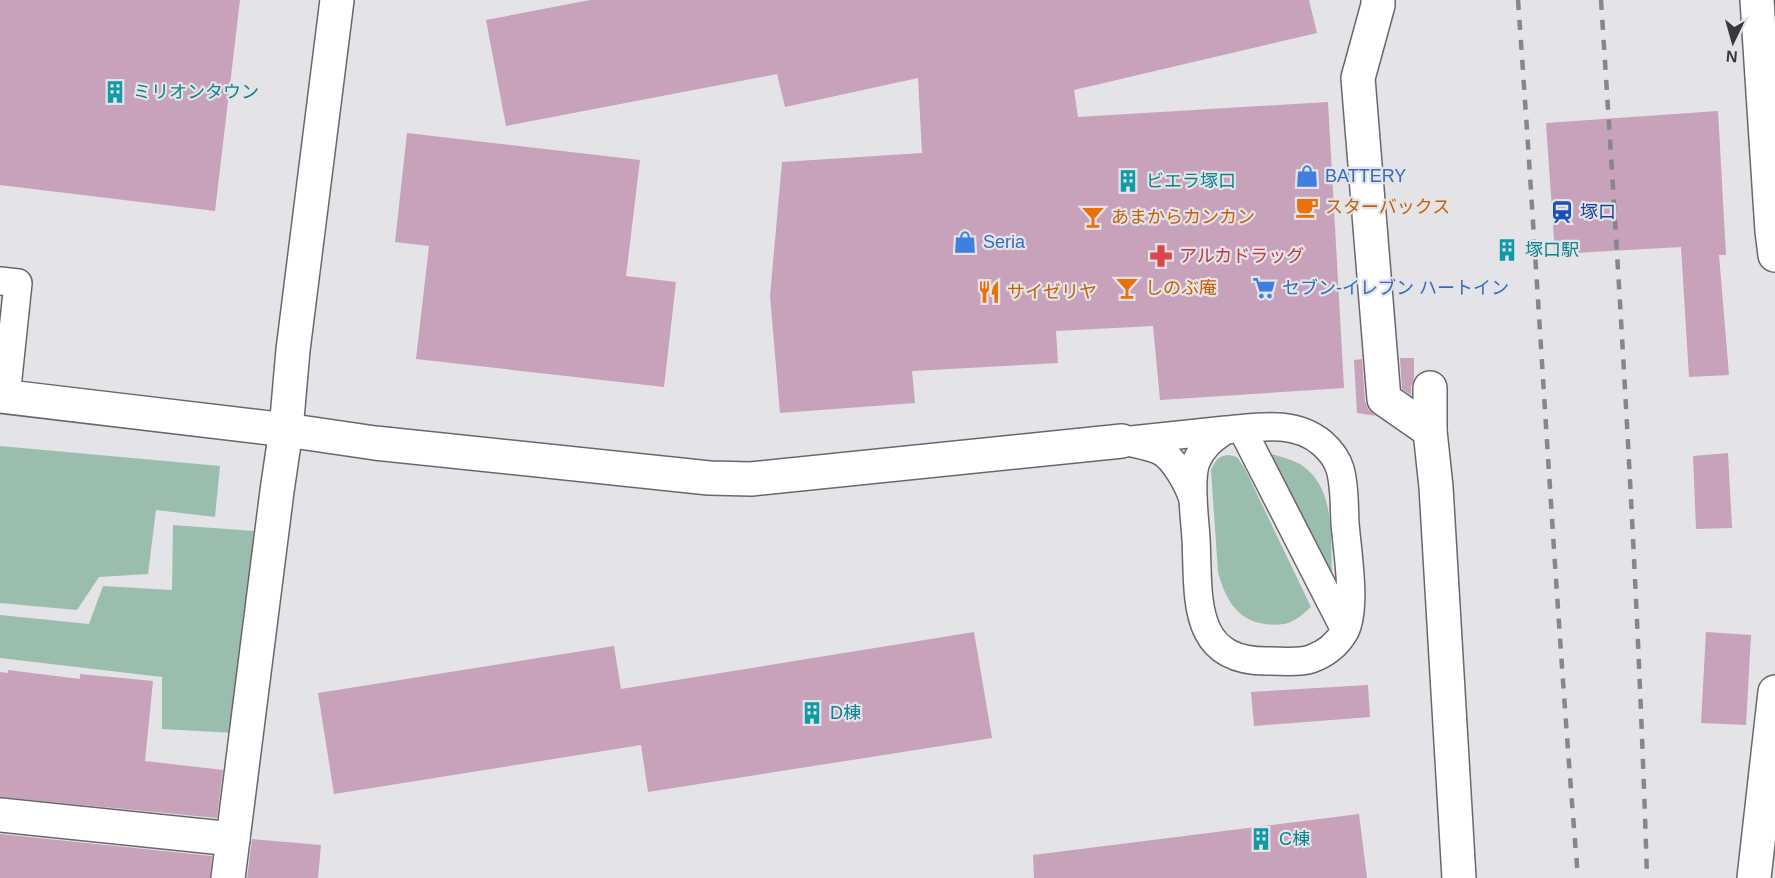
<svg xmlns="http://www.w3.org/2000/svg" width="1775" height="878" font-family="Helvetica,'Noto Sans JP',sans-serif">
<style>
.green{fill:#9bbdad}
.building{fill:#c8a1ba}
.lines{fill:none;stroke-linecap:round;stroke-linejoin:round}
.lane-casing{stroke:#69676b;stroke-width:30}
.street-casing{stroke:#69676b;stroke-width:36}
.secondary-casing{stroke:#69676b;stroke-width:36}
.lane{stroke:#fff;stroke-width:27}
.street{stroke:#fff;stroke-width:33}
.secondary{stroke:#fff;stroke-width:33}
.rail{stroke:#878689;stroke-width:4.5;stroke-dasharray:10 10;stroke-linecap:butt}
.labels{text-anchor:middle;stroke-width:4.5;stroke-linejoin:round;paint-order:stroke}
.culture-label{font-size:18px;fill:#0d838f;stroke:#e4e3e7;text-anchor:start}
.shop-label{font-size:18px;fill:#366cbe;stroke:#e4e3e7;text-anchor:start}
.food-label{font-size:18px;fill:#c56008;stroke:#e4e3e7;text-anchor:start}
.transit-label{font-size:18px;fill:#164399;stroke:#e4e3e7;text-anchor:start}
.health-label{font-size:18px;fill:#be3a42;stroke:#e4e3e7;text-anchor:start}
</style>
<rect width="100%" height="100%" fill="#e4e3e7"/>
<!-- green -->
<g class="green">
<path d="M 0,446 L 220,466 L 215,517 L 156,510 L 148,574 L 99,577 L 77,610 L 0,603 Z"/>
<path d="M 1271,454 C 1280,456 1289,459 1298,463 C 1337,485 1330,538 1332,576 Z"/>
<path d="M 1229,455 L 1237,457 L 1245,469 L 1311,607 C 1304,613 1297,620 1288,623 C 1282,625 1272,625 1265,624 C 1236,620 1225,598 1218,572 L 1211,470 C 1216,460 1218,456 1229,455 Z"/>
<path d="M 173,525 L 254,531 L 235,733 L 162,729 L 162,677 L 0,658 L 0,615 L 89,624 L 103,586 L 172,590 Z"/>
</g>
<!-- building -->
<g class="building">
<path d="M 0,0 L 240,0 L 215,211 L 0,185 Z"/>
<path d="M 590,0 L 1309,0 L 1317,33 L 1074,90 L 1078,117 L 1328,102 L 1344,388 L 1160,400 L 1153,326 L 1056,331 L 1058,363 L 912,371 L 915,403 L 780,413 L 770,296 L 782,162 L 922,153 L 918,78 L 785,107 L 777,74 L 506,126 L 486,20 Z"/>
<path d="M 1718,111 L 1726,255 L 1719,255 L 1729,375 L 1689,377 L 1681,247 L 1555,254 L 1546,123 Z"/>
<path d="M 407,133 L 640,160 L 626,276 L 676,282 L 664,387 L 416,359 L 429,246 L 395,242 Z"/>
<path d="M 1400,358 L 1414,358 L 1414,378 L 1411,387 L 1411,395 L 1402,389 Z"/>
<path d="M 1362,359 L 1365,401 L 1368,409 L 1376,416 L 1357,413 L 1354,360 Z"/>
<path d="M 1728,453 L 1732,528 L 1696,529 L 1693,456 Z"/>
<path d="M 974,632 L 992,738 L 648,792 L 641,745 L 334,794 L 318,693 L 614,646 L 621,689 Z"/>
<path d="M 1706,632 L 1751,635 L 1746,725 L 1701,723 Z"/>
<path d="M 8,670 L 80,679 L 80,674 L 153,681 L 145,761 L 223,770 L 217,818 L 0,797 L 0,672 L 8,673 Z"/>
<path d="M 1368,685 L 1370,717 L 1254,726 L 1251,692 Z"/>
<path d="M 1359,814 L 1367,878 L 1034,878 L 1033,855 Z"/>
<path d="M 0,834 L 212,856 L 210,878 L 0,878 Z"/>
<path d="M 252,839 L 321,845 L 318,878 L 247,878 Z"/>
</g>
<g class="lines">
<!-- lane casing -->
<g class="lane-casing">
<g id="lane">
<path d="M 0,281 L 18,283 L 6,397"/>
<path d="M 1242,429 L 1345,630"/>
<path d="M 1122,441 L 1226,430 C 1259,427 1295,420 1322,443 C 1330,450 1337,459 1340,469 C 1345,486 1344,505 1345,523 C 1347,550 1357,607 1345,631 C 1337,645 1325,654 1311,659 C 1299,663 1283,661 1270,661 C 1190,663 1199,598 1196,539 C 1195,519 1189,480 1196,462 C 1202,447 1212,439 1226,430"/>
<path d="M 1132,443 C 1141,445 1152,447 1160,451 C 1174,458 1188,484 1193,499"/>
</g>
</g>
<!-- street casing -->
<g class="street-casing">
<g id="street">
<path d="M 1378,0 L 1378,5 L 1358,78 L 1384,399 L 1430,431 L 1436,487 L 1459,878"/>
<path d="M 1430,431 L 1430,388"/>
<path d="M 0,815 L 233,839"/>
<path d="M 228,878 L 277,491 L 286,430"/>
<path d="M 1754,878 L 1775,692"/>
</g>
</g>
<!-- secondary casing -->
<g class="secondary-casing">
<g id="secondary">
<path d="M 1757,0 L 1772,231 L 1775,255"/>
<path d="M 0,396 L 286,430 L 375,443 L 709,478 L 751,479 L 1122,441"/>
<path d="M 286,430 L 293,350 L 337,0"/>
</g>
</g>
<!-- lane -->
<use href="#lane" class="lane"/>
<!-- street -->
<use href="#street" class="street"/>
<!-- secondary -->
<use href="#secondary" class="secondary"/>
<!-- rail -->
<g class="rail">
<path d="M 1518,0 C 1539,293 1554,586 1578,878"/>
<path d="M 1601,0 C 1620,292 1638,585 1647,878"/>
</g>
</g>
<!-- icons -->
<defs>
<g id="building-bare" transform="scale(1.8)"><path d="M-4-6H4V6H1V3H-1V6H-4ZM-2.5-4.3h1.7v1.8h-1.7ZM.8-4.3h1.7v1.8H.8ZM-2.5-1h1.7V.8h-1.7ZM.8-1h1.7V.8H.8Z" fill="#0f9aa8" stroke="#e4e3e7" stroke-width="2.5" paint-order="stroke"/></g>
<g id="shop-bare" transform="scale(1.8)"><path d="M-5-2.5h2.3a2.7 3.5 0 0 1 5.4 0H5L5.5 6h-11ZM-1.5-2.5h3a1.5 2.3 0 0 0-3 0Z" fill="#3f7fe0" stroke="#e4e3e7" stroke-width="2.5" paint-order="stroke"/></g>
<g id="cafe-bare" transform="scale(1.8)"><path d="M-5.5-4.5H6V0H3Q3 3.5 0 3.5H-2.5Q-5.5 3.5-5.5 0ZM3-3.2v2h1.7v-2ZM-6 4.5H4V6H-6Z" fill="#e8710a" stroke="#e4e3e7" stroke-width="2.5" paint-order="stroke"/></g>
<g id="station-bare" transform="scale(1.8)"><path d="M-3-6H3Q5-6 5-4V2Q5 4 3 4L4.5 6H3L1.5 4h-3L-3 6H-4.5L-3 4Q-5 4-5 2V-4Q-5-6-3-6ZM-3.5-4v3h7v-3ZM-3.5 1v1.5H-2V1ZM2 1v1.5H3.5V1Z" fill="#1a4fb4" stroke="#e4e3e7" stroke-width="2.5" paint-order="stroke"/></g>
<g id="bar-bare" transform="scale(1.8)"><path d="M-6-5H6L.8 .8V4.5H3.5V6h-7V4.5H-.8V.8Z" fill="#e8710a" stroke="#e4e3e7" stroke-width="2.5" paint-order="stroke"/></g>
<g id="pharmacy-bare" transform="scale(1.8)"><path d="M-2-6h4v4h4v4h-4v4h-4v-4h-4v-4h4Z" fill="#e0444e" stroke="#e4e3e7" stroke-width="2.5" paint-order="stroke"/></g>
<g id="supermarket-bare" transform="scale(1.8)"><path d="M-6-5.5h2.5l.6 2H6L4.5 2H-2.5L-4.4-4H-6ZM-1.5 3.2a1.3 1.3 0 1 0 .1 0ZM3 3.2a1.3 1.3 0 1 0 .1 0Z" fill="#3f7fe0" stroke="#e4e3e7" stroke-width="2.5" paint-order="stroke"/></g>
<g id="restaurant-bare" transform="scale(1.8)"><path d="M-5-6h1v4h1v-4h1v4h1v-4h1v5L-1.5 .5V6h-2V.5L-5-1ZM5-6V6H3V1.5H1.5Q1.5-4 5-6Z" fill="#e8710a" stroke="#e4e3e7" stroke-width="2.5" paint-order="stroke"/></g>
</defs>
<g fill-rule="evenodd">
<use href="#building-bare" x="115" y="92"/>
<use href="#shop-bare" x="1307" y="176"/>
<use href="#building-bare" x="1128" y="181"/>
<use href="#cafe-bare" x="1307" y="207"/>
<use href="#station-bare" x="1562" y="212"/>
<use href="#bar-bare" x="1093" y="217"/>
<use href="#shop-bare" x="965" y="242"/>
<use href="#building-bare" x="1507" y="250"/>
<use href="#pharmacy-bare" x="1161" y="256"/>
<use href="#bar-bare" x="1127" y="288"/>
<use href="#supermarket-bare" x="1264" y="288"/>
<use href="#restaurant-bare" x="989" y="292"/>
<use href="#building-bare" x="812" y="713"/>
<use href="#building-bare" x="1261" y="839"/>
</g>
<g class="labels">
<!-- culture labels -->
<g class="culture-label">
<text x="133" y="98">ミリオンタウン</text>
<text x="1146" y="187">ビエラ塚口</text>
<text x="1525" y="256">塚口駅</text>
<text x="830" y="719">D棟</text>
<text x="1279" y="845">C棟</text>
</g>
<!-- shop labels -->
<g class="shop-label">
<text x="1325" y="182">BATTERY</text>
<text x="983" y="248">Seria</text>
<text x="1282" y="294">セブン‐イレブン ハートイン</text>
</g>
<!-- food labels -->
<g class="food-label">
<text x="1325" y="213">スターバックス</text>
<text x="1111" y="223">あまからカンカン</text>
<text x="1145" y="294">しのぶ庵</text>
<text x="1007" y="298">サイゼリヤ</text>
</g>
<!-- transit labels -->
<g class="transit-label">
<text x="1580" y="218">塚口</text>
</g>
<!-- health labels -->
<g class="health-label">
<text x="1179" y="262">アルカドラッグ</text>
</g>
</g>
<!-- north arrow -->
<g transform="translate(1733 42) rotate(185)" stroke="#e4e3e7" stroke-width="4.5" paint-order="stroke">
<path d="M0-4.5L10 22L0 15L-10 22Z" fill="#39383a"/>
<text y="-9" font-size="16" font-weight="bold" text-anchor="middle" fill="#39383a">N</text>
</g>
</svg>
